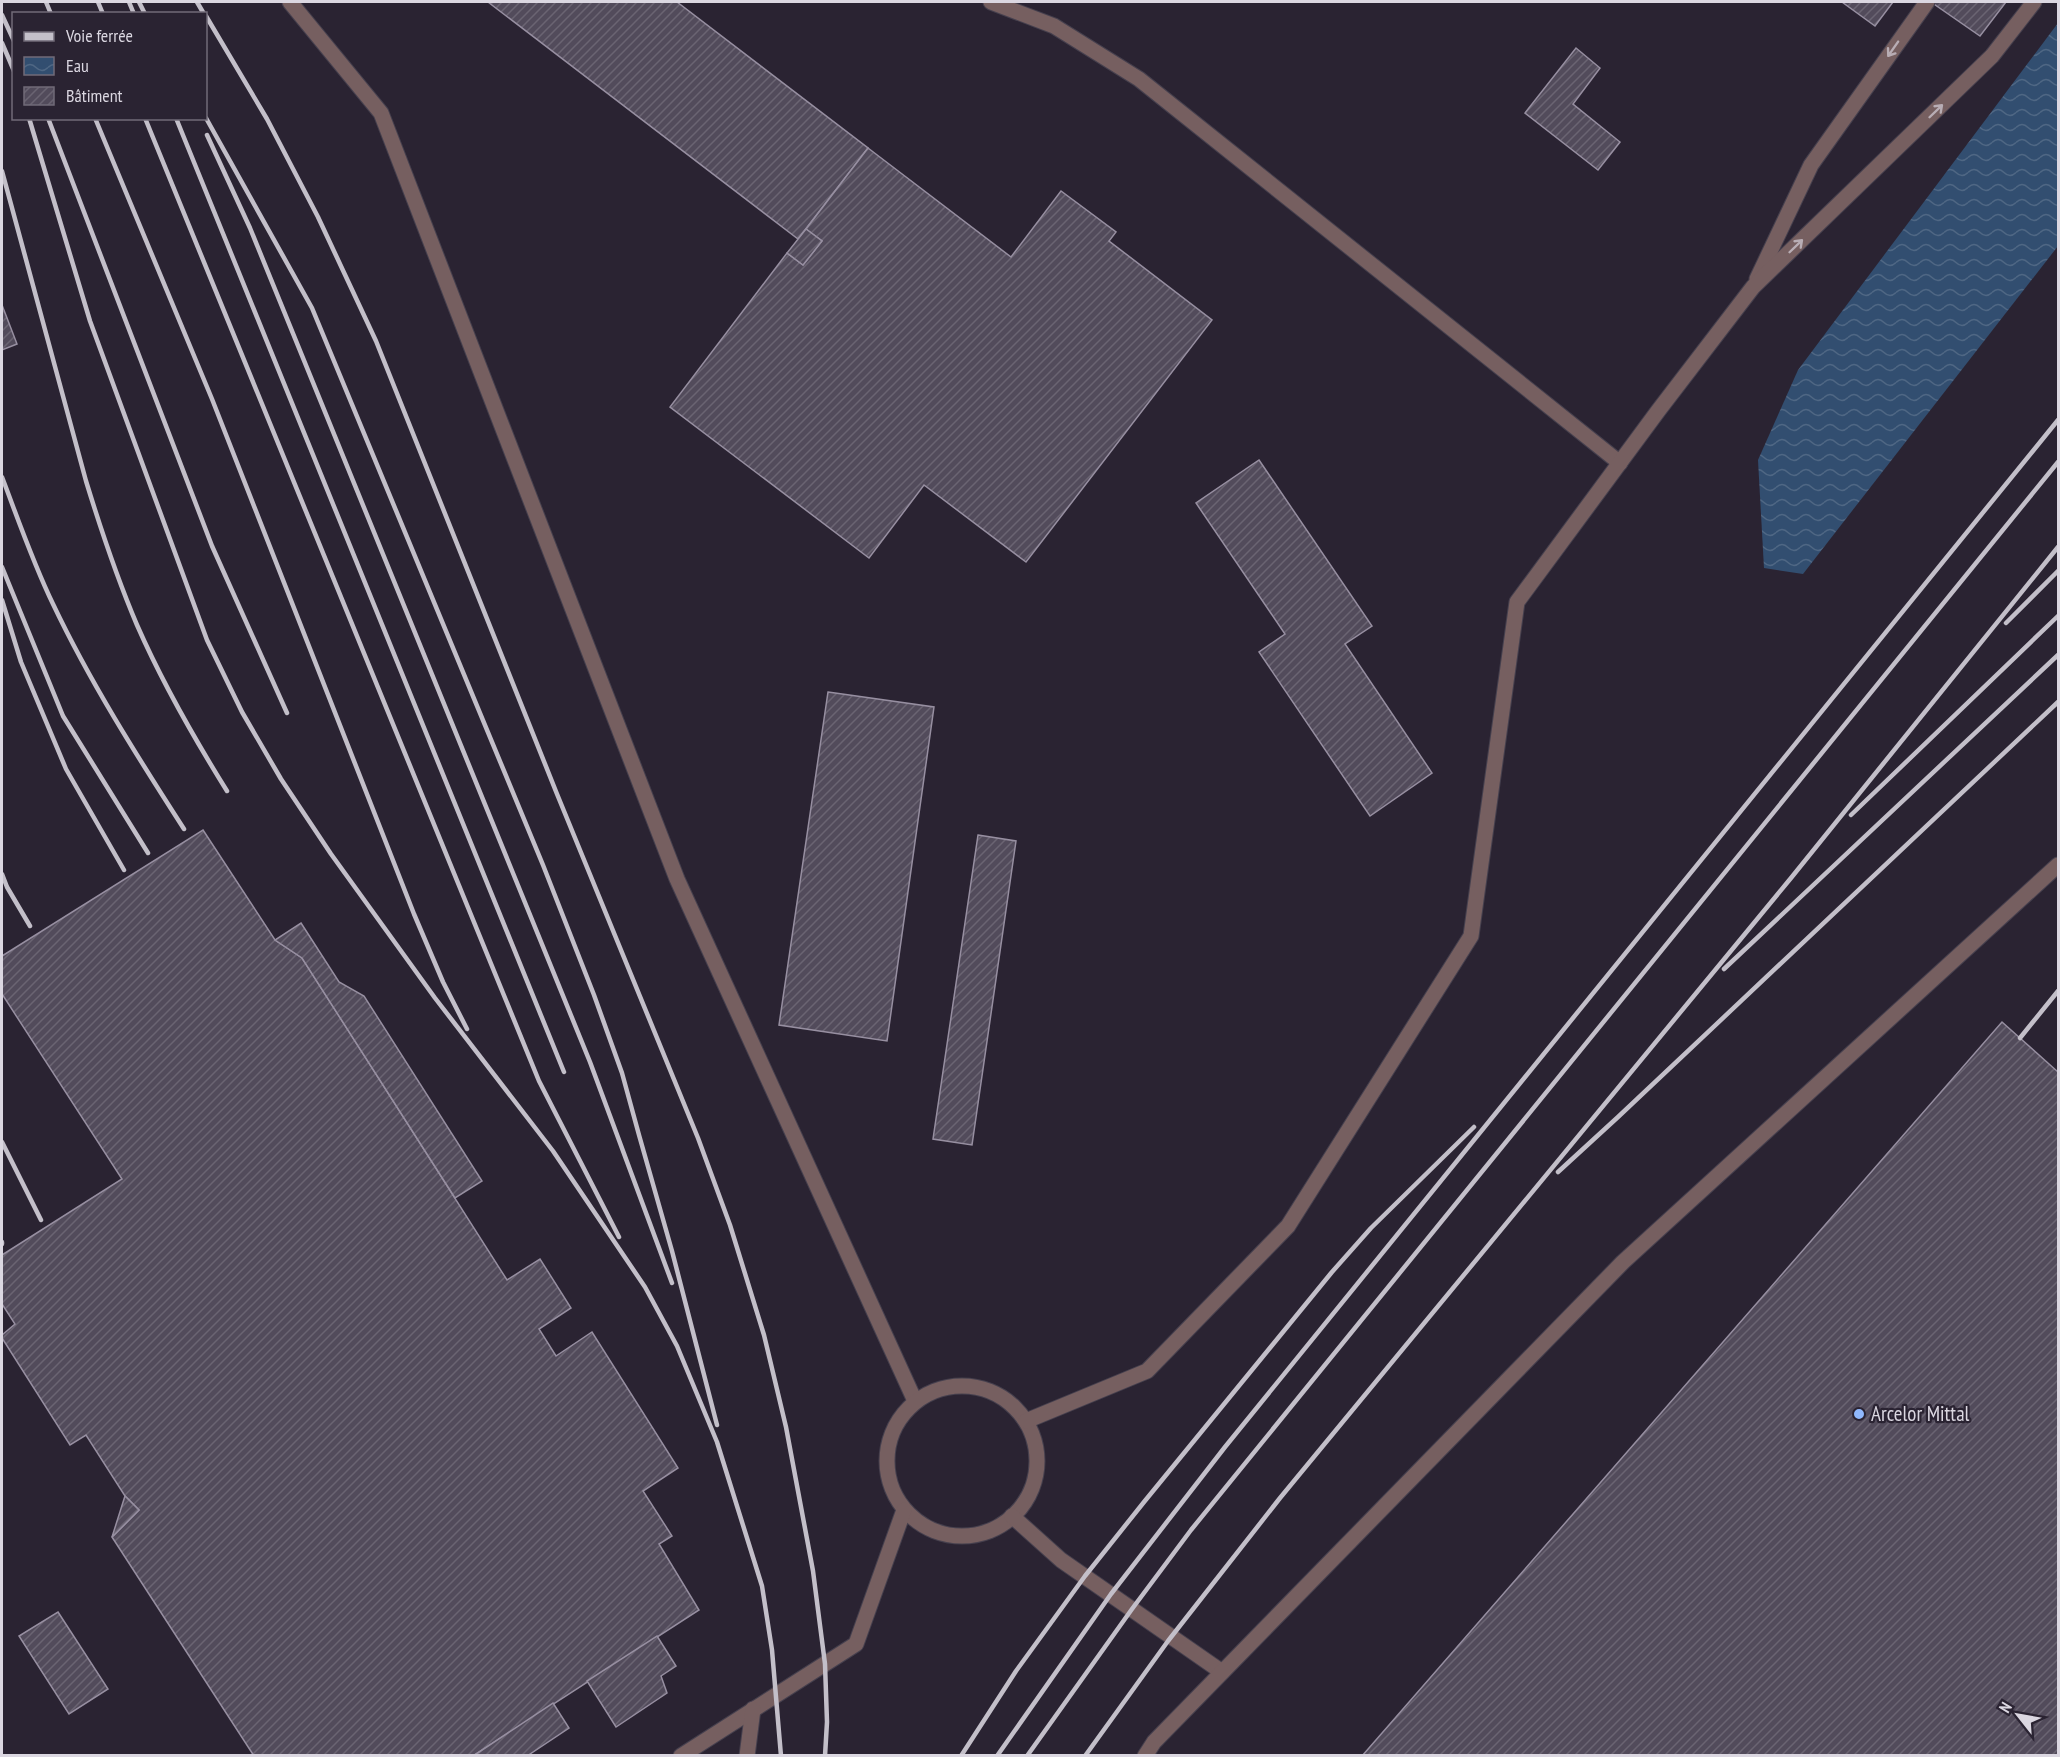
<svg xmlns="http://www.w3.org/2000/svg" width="2060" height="1757" font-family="'PT Sans Narrow',sans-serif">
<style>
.water{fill:url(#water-waves)}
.building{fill:url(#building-hatch);stroke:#978fa1;stroke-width:1.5}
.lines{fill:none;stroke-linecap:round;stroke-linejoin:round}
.lane-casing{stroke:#46404e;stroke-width:17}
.lane{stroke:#765f60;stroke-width:15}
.rail{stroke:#c3bfc9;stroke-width:4.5}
.oneway{stroke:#b8adb4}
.poi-dot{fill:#90b8fd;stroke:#2a2332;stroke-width:2}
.labels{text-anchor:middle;stroke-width:4.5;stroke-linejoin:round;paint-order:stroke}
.poi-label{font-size:21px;fill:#dbd7e1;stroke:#2a2332;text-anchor:start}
</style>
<defs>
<pattern id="water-waves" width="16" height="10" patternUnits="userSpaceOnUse" patternTransform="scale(1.5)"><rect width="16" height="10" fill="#324e70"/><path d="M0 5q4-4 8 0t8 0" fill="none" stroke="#4f6784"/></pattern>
<pattern id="building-hatch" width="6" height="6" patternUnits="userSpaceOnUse" patternTransform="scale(1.5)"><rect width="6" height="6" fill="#524b5b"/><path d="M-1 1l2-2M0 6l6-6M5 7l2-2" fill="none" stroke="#6a6472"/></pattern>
</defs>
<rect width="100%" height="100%" fill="#2a2332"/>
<!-- water -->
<path class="water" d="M 2058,23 L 2058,246 L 1803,574 L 1764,568 L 1758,460 L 1798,370 Z"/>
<!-- building -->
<g class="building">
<path d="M 488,2 L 677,2 L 868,148 L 798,239 Z"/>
<path d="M 1842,2 L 1893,2 L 1875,26 Z"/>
<path d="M 1931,2 L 2006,2 L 1980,36 Z"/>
<path d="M 1576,48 L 1600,68 L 1573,104 L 1620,142 L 1598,170 L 1525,113 Z"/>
<path d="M 868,148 L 1011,257 L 1061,191 L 1116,232 L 1109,241 L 1212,320 L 1026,562 L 924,485 L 869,558 L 670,407 L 787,253 L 803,265 L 822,241 L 806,229 Z"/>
<path d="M 806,229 L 822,241 L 803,265 L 787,253 Z"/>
<path d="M 2,305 L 17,344 L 2,350 Z"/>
<path d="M 1259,460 L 1372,626 L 1345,644 L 1432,773 L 1370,816 L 1259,652 L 1285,634 L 1196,503 Z"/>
<path d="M 828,692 L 934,707 L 887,1041 L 779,1025 Z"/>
<path d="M 203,830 L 275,940 L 302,958 L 507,1280 L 540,1259 L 571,1308 L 539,1329 L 556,1356 L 592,1332 L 678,1468 L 643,1491 L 672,1536 L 659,1544 L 699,1610 L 473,1756 L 254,1756 L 112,1537 L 139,1510 L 125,1496 L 86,1435 L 70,1445 L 2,1338 L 2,1335 L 15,1324 L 2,1304 L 2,1255 L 122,1179 L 2,994 L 2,956 Z"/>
<path d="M 978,835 L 1016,841 L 972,1145 L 933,1139 Z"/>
<path d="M 301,923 L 339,982 L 364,996 L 482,1181 L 455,1198 L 302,958 L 275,940 Z"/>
<path d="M 2002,1022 L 2058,1072 L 2058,1756 L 1362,1756 Z"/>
<path d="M 125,1496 L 139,1510 L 112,1537 Z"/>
<path d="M 58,1612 L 108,1689 L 69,1714 L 19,1636 Z"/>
<path d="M 657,1636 L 676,1666 L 661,1676 L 667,1693 L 616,1727 L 587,1681 Z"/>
<path d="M 553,1703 L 569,1728 L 527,1756 L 473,1756 Z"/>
</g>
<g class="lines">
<!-- lane casing -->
<g class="lane-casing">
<g id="lane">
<path d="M 290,2 L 381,113 L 677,879 L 915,1401"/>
<path d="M 991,2 L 1054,26 L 1139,79 L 1620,463"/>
<path d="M 1757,279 L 1811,165 L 1927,2"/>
<circle cx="962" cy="1461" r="75"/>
<path d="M 1026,1421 L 1147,1371 L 1288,1226 L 1471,936 L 1517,602 L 1658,411 L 1753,287 L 1992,56 L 2034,2"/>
<path d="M 1012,1516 L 1061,1560 L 1222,1672"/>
<path d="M 681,1756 L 856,1644 L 904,1510"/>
<path d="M 747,1756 L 753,1709"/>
<path d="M 1145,1756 L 1154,1742 L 1623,1262 L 2058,865"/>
</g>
</g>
<!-- lane -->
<use href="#lane" class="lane"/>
<!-- rail -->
<g class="rail">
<path d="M 46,2 L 51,14"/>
<path d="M 98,2 L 103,14"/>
<path d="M 129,2 L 134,14"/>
<path d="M 139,2 L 145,14"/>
<path d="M 197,2 L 204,14"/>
<path d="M 2,15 L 14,41"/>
<path d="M 206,16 L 267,119 L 318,217 L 376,341 L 557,794 L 698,1138 L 730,1225 L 764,1335 L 786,1427 L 813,1571 L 825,1664 L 827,1722 L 825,1756"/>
<path d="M 2,43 L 14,71"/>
<path d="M 29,118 L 90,321 L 207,640 L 242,712 L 281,779 L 331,854 L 435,998 L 553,1151 L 645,1287 L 677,1346 L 717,1442 L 762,1586 L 772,1650 L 781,1756"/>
<path d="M 48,118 L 212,546 L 287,713"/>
<path d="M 95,118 L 212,399 L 414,914 L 443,982 L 467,1029"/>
<path d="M 145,118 L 539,1081 L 619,1237"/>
<path d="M 176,118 L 564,1072"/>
<path d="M 206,118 L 312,308 L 543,865 L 594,995 L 622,1073 L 639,1135 L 672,1251 L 717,1425"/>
<path d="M 207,135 L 250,228 L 590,1062 L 672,1283"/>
<path d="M 2,171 L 86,481 C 101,530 117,578 137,625 C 162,682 194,738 227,791"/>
<path d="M 2,477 C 18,519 33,563 53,604 C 90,682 137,756 184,829"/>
<path d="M 2,567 L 63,716 L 148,853"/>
<path d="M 2,600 L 21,662 L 66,769 L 124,870"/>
<path d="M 2006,623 L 2058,571"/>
<path d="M 1851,815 L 2058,616"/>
<path d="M 2,874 L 7,887 L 30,926"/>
<path d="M 1724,969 L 2058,655"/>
<path d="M 2020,1038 L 2058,991"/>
<path d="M 2,1142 L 41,1220"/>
<path d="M 1558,1172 L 1618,1117 L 2058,702"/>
<path d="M 2,1242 L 2,1244"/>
<path d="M 961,1756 L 1016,1671 L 1085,1576 L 1144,1502 L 1332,1272 L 1371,1228 L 1474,1127"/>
<path d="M 997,1756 L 1111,1594 L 1225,1447 L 2058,420"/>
<path d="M 1027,1756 L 1132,1609 L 1191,1530 L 2058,462"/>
<path d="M 1085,1756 L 1168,1641 L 1280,1498 L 1791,878 L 2058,547"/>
</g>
</g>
<!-- one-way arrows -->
<defs><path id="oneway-shaft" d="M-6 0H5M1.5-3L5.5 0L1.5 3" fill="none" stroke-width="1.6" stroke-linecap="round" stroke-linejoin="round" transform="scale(1.5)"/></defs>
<g class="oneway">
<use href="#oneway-shaft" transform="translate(1893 49) rotate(125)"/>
<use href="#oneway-shaft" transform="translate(1936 111) rotate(-44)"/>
<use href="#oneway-shaft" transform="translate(1796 246) rotate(-44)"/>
</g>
<!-- markers -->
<circle class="poi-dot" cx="1859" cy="1414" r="6"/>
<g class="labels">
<!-- poi labels -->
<g class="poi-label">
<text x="1871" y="1421">Arcelor Mittal</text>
</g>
</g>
<!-- border -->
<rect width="2060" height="1757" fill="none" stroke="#dbd7e1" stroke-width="6"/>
<!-- legend -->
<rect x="12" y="12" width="195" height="108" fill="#2a2332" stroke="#716b78" stroke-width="1.5"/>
<rect x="24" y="32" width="30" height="9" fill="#c3bfc9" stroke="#716b78" stroke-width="1.5"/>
<text x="66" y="42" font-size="18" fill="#dbd7e1">Voie ferrée</text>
<rect x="24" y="57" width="30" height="18" fill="url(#water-waves)" stroke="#716b78" stroke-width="1.5"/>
<text x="66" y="72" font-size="18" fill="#dbd7e1">Eau</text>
<rect x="24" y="87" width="30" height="18" fill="url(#building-hatch)" stroke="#716b78" stroke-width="1.5"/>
<text x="66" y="102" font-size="18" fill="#dbd7e1">Bâtiment</text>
<!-- north arrow -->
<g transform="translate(2018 1715) rotate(301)" stroke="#2a2332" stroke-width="4.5" paint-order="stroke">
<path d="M0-4.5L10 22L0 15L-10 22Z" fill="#dbd7e1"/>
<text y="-9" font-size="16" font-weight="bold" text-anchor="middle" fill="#dbd7e1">N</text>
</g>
</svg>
